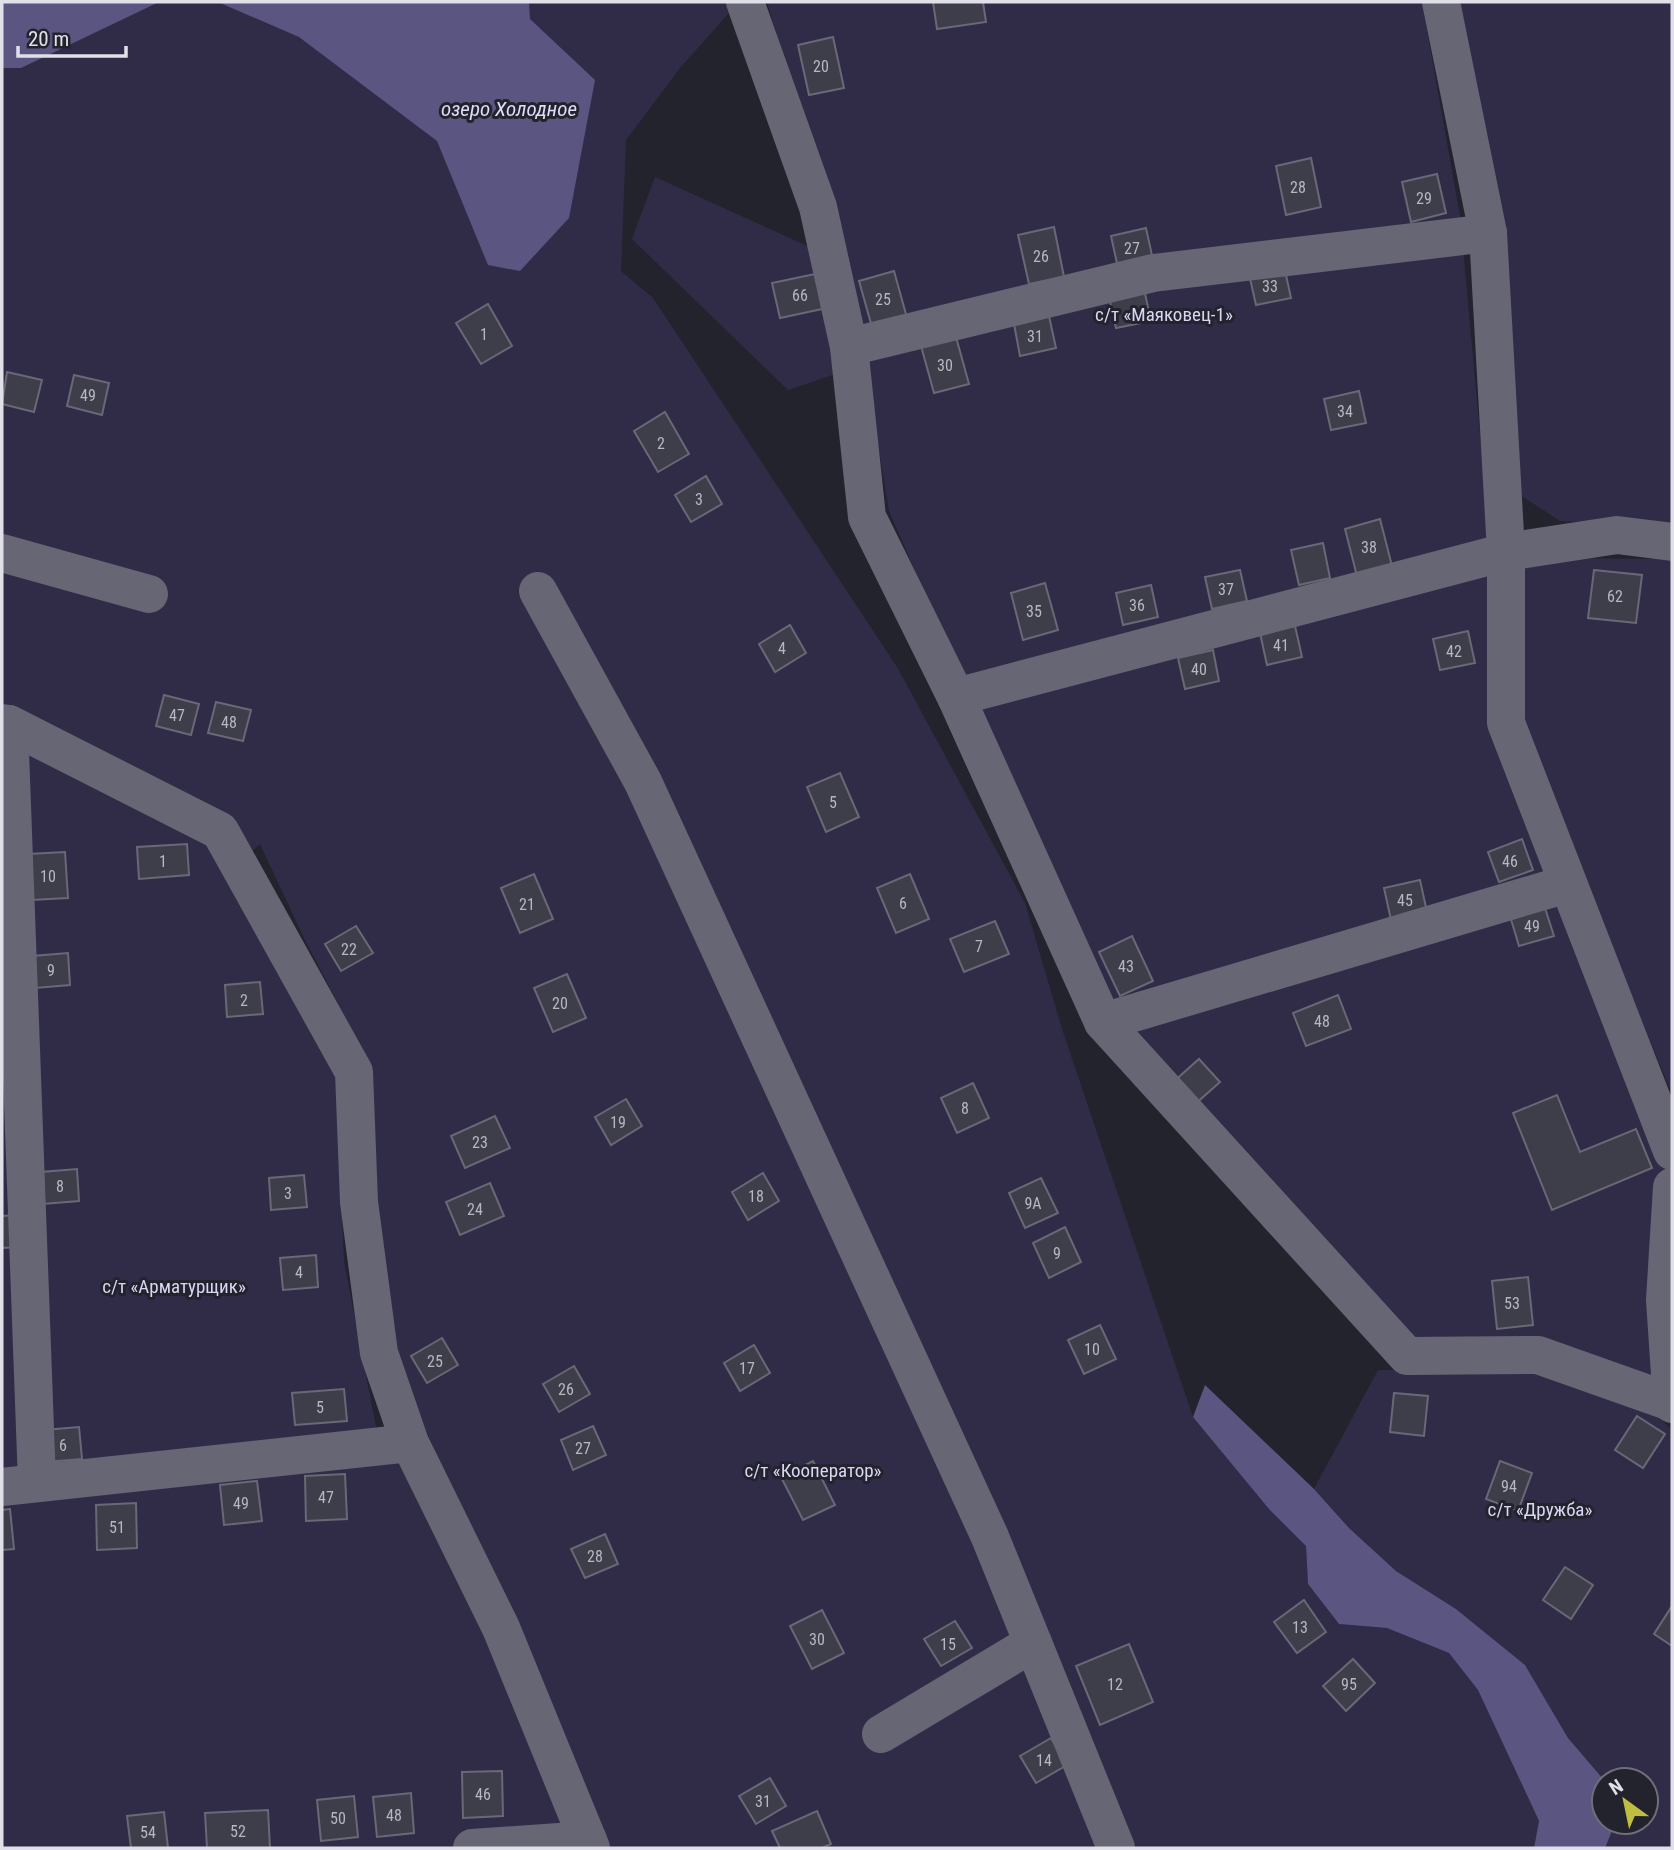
<svg xmlns="http://www.w3.org/2000/svg" width="1674" height="1850" font-family="'Roboto Condensed',sans-serif">
<style>
.green{fill:#302c48}
.water{fill:#5a5581}
.building{fill:#3e3d4a;stroke:#696876;stroke-width:2}
.lines{fill:none;stroke-linecap:round;stroke-linejoin:round}
.minor{stroke:#676674;stroke-width:38}
.labels{text-anchor:middle;stroke-width:6;stroke-linejoin:round;paint-order:stroke}
.number-label{font-size:16px;fill:#b8b7c0}
.park-label{font-size:19px;fill:#d8d6f3;stroke:#23232e}
.water-label{font-size:21px;font-style:italic;fill:#dddcf9;stroke:#23232e}
</style>
<rect width="100%" height="100%" fill="#23232e"/>
<!-- green -->
<g class="green">
<path d="M 2,2 L 727,2 L 728,14 L 680,68 L 626,140 L 621,271 L 653,298 L 897,667 L 1025,903 L 1062,1029 L 1193,1417 L 1306,1546 L 1308,1584 L 1339,1624 L 1387,1628 L 1449,1653 L 1478,1690 L 1539,1821 L 1534,1848 L 2,1848 L 2,1497 L 437,1456 L 390,1347 L 368,1205 L 372,1070 L 304,938 L 260,844 L 230,871 L 336,1075 L 344,1262 L 378,1437 L 2,1479 Z"/>
<path d="M 767,2 L 1422,2 L 1460,216 L 1492,565 L 1555,558 L 1658,559 L 1672,561 L 1672,1094 L 1568,841 L 1667,1165 L 1651,1375 L 1413,1344 L 1111,1024 L 889,511 L 865,364 L 788,390 L 632,239 L 655,177 L 845,263 Z"/>
<path d="M 1457,2 L 1672,2 L 1672,530 L 1624,524 L 1560,521 L 1514,491 Z"/>
<path d="M 1538,1369 L 1655,1414 L 1672,1430 L 1672,1848 L 1605,1848 L 1612,1831 L 1612,1822 L 1646,1822 L 1646,1780 L 1604,1780 L 1568,1738 L 1525,1665 L 1456,1609 L 1396,1571 L 1349,1528 L 1314,1489 L 1378,1370 Z"/>
</g>
<!-- water -->
<g class="water">
<path d="M 2,2 L 159,2 L 21,68 L 2,68 Z"/>
<path d="M 218,2 L 529,2 L 530,19 L 595,80 L 569,218 L 520,271 L 488,265 L 437,141 L 299,37 Z"/>
<path d="M 1205,1385 L 1314,1489 L 1349,1528 L 1396,1571 L 1456,1609 L 1525,1665 L 1568,1738 L 1604,1780 L 1604,1822 L 1612,1822 L 1612,1831 L 1605,1848 L 1534,1848 L 1539,1821 L 1478,1690 L 1449,1653 L 1387,1628 L 1339,1624 L 1308,1584 L 1306,1546 L 1269,1509 L 1193,1417 Z"/>
</g>
<!-- building -->
<g class="building">
<path d="M 933,2 L 983,2 L 986,22 L 937,29 Z"/>
<path d="M 833,37 L 844,88 L 809,95 L 798,45 Z"/>
<path d="M 1311,158 L 1321,207 L 1286,215 L 1276,166 Z"/>
<path d="M 1437,174 L 1446,213 L 1411,222 L 1402,182 Z"/>
<path d="M 1054,227 L 1064,277 L 1029,284 L 1018,235 Z"/>
<path d="M 1146,228 L 1153,260 L 1118,268 L 1111,236 Z"/>
<path d="M 1284,266 L 1291,298 L 1256,305 L 1249,274 Z"/>
<path d="M 894,271 L 907,318 L 872,327 L 859,281 Z"/>
<path d="M 820,273 L 827,308 L 780,318 L 772,283 Z"/>
<path d="M 1144,289 L 1151,321 L 1116,328 L 1109,297 Z"/>
<path d="M 488,304 L 512,346 L 481,364 L 456,323 Z"/>
<path d="M 1049,316 L 1056,348 L 1020,356 L 1014,324 Z"/>
<path d="M 956,337 L 969,384 L 934,393 L 921,346 Z"/>
<path d="M 7,372 L 42,380 L 34,412 L 2,404 Z"/>
<path d="M 74,375 L 109,383 L 102,415 L 67,406 Z"/>
<path d="M 1359,391 L 1366,423 L 1331,430 L 1324,399 Z"/>
<path d="M 665,412 L 689,454 L 658,472 L 634,431 Z"/>
<path d="M 706,476 L 722,504 L 691,522 L 675,495 Z"/>
<path d="M 1380,519 L 1392,566 L 1357,576 L 1345,529 Z"/>
<path d="M 1323,543 L 1330,578 L 1299,585 L 1291,550 Z"/>
<path d="M 1240,570 L 1247,601 L 1212,609 L 1205,577 Z"/>
<path d="M 1594,570 L 1642,575 L 1636,623 L 1588,618 Z"/>
<path d="M 1045,583 L 1058,630 L 1023,640 L 1011,593 Z"/>
<path d="M 1151,585 L 1158,617 L 1123,625 L 1116,593 Z"/>
<path d="M 790,625 L 806,653 L 775,672 L 759,644 Z"/>
<path d="M 1295,626 L 1302,657 L 1267,665 L 1260,633 Z"/>
<path d="M 1468,631 L 1475,663 L 1440,670 L 1433,639 Z"/>
<path d="M 1213,650 L 1219,681 L 1185,689 L 1178,658 Z"/>
<path d="M 164,695 L 199,704 L 191,735 L 156,726 Z"/>
<path d="M 216,702 L 251,710 L 243,741 L 208,733 Z"/>
<path d="M 840,773 L 859,817 L 826,832 L 807,787 Z"/>
<path d="M 1522,839 L 1533,870 L 1499,882 L 1488,852 Z"/>
<path d="M 187,844 L 189,875 L 139,879 L 137,847 Z"/>
<path d="M 65,852 L 68,898 L 31,900 L 28,854 Z"/>
<path d="M 534,874 L 553,919 L 520,933 L 501,888 Z"/>
<path d="M 910,874 L 929,919 L 896,933 L 877,888 Z"/>
<path d="M 1420,880 L 1427,912 L 1391,920 L 1384,888 Z"/>
<path d="M 1544,905 L 1554,936 L 1519,946 L 1510,916 Z"/>
<path d="M 995,921 L 1009,954 L 964,972 L 950,939 Z"/>
<path d="M 356,926 L 373,953 L 341,971 L 325,944 Z"/>
<path d="M 1132,936 L 1153,981 L 1120,996 L 1099,952 Z"/>
<path d="M 68,953 L 70,985 L 35,988 L 32,956 Z"/>
<path d="M 567,974 L 586,1018 L 553,1032 L 534,988 Z"/>
<path d="M 260,982 L 263,1014 L 227,1017 L 225,985 Z"/>
<path d="M 1338,995 L 1351,1029 L 1306,1046 L 1293,1013 Z"/>
<path d="M 1199,1059 L 1220,1082 L 1193,1106 L 1172,1083 Z"/>
<path d="M 973,1083 L 989,1118 L 957,1133 L 941,1098 Z"/>
<path d="M 1557,1095 L 1580,1152 L 1636,1129 L 1652,1168 L 1552,1210 L 1513,1113 Z"/>
<path d="M 626,1099 L 642,1126 L 611,1145 L 595,1117 Z"/>
<path d="M 495,1116 L 510,1148 L 465,1168 L 451,1136 Z"/>
<path d="M 77,1169 L 79,1201 L 43,1204 L 41,1172 Z"/>
<path d="M 763,1173 L 779,1201 L 748,1220 L 732,1192 Z"/>
<path d="M 304,1175 L 307,1207 L 271,1210 L 269,1178 Z"/>
<path d="M 1041,1178 L 1058,1213 L 1025,1228 L 1009,1193 Z"/>
<path d="M 490,1183 L 504,1216 L 460,1235 L 446,1202 Z"/>
<path d="M 17,1215 L 19,1247 L 2,1248 L 2,1216 Z"/>
<path d="M 1065,1227 L 1081,1262 L 1049,1278 L 1033,1243 Z"/>
<path d="M 316,1255 L 318,1287 L 283,1290 L 280,1258 Z"/>
<path d="M 1528,1277 L 1533,1325 L 1497,1329 L 1492,1281 Z"/>
<path d="M 1100,1325 L 1116,1359 L 1084,1374 L 1068,1340 Z"/>
<path d="M 442,1338 L 458,1365 L 427,1383 L 411,1356 Z"/>
<path d="M 754,1345 L 770,1373 L 740,1391 L 724,1363 Z"/>
<path d="M 574,1366 L 590,1394 L 559,1412 L 543,1384 Z"/>
<path d="M 344,1389 L 347,1421 L 295,1425 L 292,1393 Z"/>
<path d="M 1394,1393 L 1428,1396 L 1424,1436 L 1390,1432 Z"/>
<path d="M 1637,1416 L 1665,1434 L 1643,1468 L 1615,1450 Z"/>
<path d="M 593,1426 L 606,1455 L 573,1470 L 561,1440 Z"/>
<path d="M 79,1427 L 82,1459 L 46,1462 L 44,1430 Z"/>
<path d="M 813,1461 L 835,1505 L 803,1520 L 781,1477 Z"/>
<path d="M 1500,1461 L 1532,1473 L 1518,1511 L 1486,1499 Z"/>
<path d="M 345,1474 L 347,1519 L 306,1521 L 305,1476 Z"/>
<path d="M 257,1481 L 262,1521 L 224,1525 L 220,1485 Z"/>
<path d="M 136,1503 L 137,1548 L 97,1550 L 96,1505 Z"/>
<path d="M 10,1509 L 14,1549 L 2,1550 L 2,1510 Z"/>
<path d="M 605,1534 L 618,1564 L 585,1578 L 571,1549 Z"/>
<path d="M 1565,1567 L 1593,1585 L 1571,1619 L 1543,1600 Z"/>
<path d="M 1304,1600 L 1326,1632 L 1297,1653 L 1274,1622 Z"/>
<path d="M 1672,1606 L 1672,1646 L 1654,1634 Z"/>
<path d="M 822,1610 L 844,1653 L 812,1669 L 790,1626 Z"/>
<path d="M 955,1621 L 972,1648 L 941,1666 L 924,1639 Z"/>
<path d="M 1129,1644 L 1153,1702 L 1100,1725 L 1076,1666 Z"/>
<path d="M 1353,1659 L 1375,1683 L 1346,1711 L 1323,1686 Z"/>
<path d="M 1051,1738 L 1067,1765 L 1036,1783 L 1020,1756 Z"/>
<path d="M 502,1771 L 503,1816 L 463,1818 L 462,1772 Z"/>
<path d="M 770,1778 L 786,1806 L 756,1824 L 739,1796 Z"/>
<path d="M 411,1793 L 414,1833 L 377,1837 L 373,1797 Z"/>
<path d="M 354,1796 L 358,1837 L 321,1841 L 317,1800 Z"/>
<path d="M 268,1810 L 270,1848 L 207,1848 L 205,1813 Z"/>
<path d="M 817,1811 L 831,1844 L 822,1848 L 780,1848 L 772,1831 Z"/>
<path d="M 164,1812 L 168,1848 L 131,1848 L 127,1816 Z"/>
</g>
<g class="lines">
<!-- minor -->
<g class="minor">
<path d="M 745,2 L 818,207 L 849,347 L 867,517 L 956,697 L 1103,1022 L 1407,1356 L 1538,1355 L 1671,1402"/>
<path d="M 1441,2 L 1488,233 L 1506,552 L 1506,723 L 1672,1151"/>
<path d="M 849,347 L 1153,273 L 1488,233"/>
<path d="M 2,553 L 149,594"/>
<path d="M 538,591 L 643,782 L 990,1537 L 1116,1848"/>
<path d="M 956,697 L 1506,552 L 1617,535 L 1672,542"/>
<path d="M 2,723 L 9,724 L 220,831 L 354,1072 L 359,1202 L 379,1353 L 410,1443 L 501,1628 L 591,1848"/>
<path d="M 9,724 L 37,1483"/>
<path d="M 1103,1022 L 1567,884"/>
<path d="M 1672,1187 L 1665,1300 L 1672,1404"/>
<path d="M 2,1487 L 410,1443"/>
<path d="M 881,1734 L 1033,1643"/>
<path d="M 472,1848 L 588,1840"/>
</g>
</g>
<g class="labels">
<!-- number labels -->
<g class="number-label">
<text x="821" y="72">20</text>
<text x="1298" y="193">28</text>
<text x="1424" y="204">29</text>
<text x="1132" y="254">27</text>
<text x="1041" y="262">26</text>
<text x="1270" y="292">33</text>
<text x="800" y="301">66</text>
<text x="883" y="305">25</text>
<text x="484" y="340">1</text>
<text x="1035" y="342">31</text>
<text x="945" y="371">30</text>
<text x="88" y="401">49</text>
<text x="1345" y="417">34</text>
<text x="661" y="449">2</text>
<text x="699" y="505">3</text>
<text x="1369" y="553">38</text>
<text x="1226" y="595">37</text>
<text x="1615" y="602">62</text>
<text x="1137" y="611">36</text>
<text x="1034" y="617">35</text>
<text x="1281" y="651">41</text>
<text x="782" y="654">4</text>
<text x="1454" y="657">42</text>
<text x="1199" y="675">40</text>
<text x="177" y="721">47</text>
<text x="229" y="728">48</text>
<text x="833" y="808">5</text>
<text x="163" y="867">1</text>
<text x="1510" y="867">46</text>
<text x="48" y="882">10</text>
<text x="1405" y="906">45</text>
<text x="903" y="909">6</text>
<text x="527" y="910">21</text>
<text x="1532" y="932">49</text>
<text x="979" y="952">7</text>
<text x="349" y="955">22</text>
<text x="1126" y="972">43</text>
<text x="51" y="976">9</text>
<text x="244" y="1006">2</text>
<text x="560" y="1009">20</text>
<text x="1322" y="1027">48</text>
<text x="965" y="1114">8</text>
<text x="618" y="1128">19</text>
<text x="480" y="1148">23</text>
<text x="60" y="1192">8</text>
<text x="288" y="1199">3</text>
<text x="756" y="1202">18</text>
<text x="1033" y="1209">9А</text>
<text x="475" y="1215">24</text>
<text x="1057" y="1259">9</text>
<text x="299" y="1278">4</text>
<text x="1512" y="1309">53</text>
<text x="1092" y="1355">10</text>
<text x="435" y="1367">25</text>
<text x="747" y="1374">17</text>
<text x="566" y="1395">26</text>
<text x="320" y="1413">5</text>
<text x="63" y="1451">6</text>
<text x="583" y="1454">27</text>
<text x="1509" y="1492">94</text>
<text x="326" y="1503">47</text>
<text x="241" y="1509">49</text>
<text x="117" y="1533">51</text>
<text x="595" y="1562">28</text>
<text x="1300" y="1633">13</text>
<text x="817" y="1645">30</text>
<text x="948" y="1650">15</text>
<text x="1115" y="1690">12</text>
<text x="1349" y="1690">95</text>
<text x="1044" y="1766">14</text>
<text x="483" y="1800">46</text>
<text x="763" y="1807">31</text>
<text x="394" y="1821">48</text>
<text x="338" y="1824">50</text>
<text x="238" y="1837">52</text>
<text x="148" y="1838">54</text>
</g>
<!-- park labels -->
<g class="park-label">
<text x="1164" y="321">с/т «Маяковец-1»</text>
<text x="174" y="1293">с/т «Арматурщик»</text>
<text x="813" y="1477">с/т «Кооператор»</text>
<text x="1540" y="1516">с/т «Дружба»</text>
</g>
<!-- water labels -->
<g class="water-label">
<text x="509" y="116">озеро Холодное</text>
</g>
</g>
<!-- border -->
<rect width="1674" height="1850" fill="none" stroke="#e1e0e8" stroke-width="7"/>
<!-- north arrow -->
<g transform="translate(1625 1801) rotate(327)"><circle r="33" fill="#23232e" stroke="#6f6f78" stroke-width="2"/>
<path d="M0-5L12 26L0 18L-12 26Z" fill="#c0be41"/>
<text y="-10" font-size="19" font-weight="bold" text-anchor="middle" fill="#e1e0e8">N</text>
</g>
<!-- scale -->
<path d="M18 46v10h108v-10" fill="none" stroke="#e1e0e8" stroke-width="3.5"/>
<text x="28" y="46" font-size="21" fill="#e1e0e8" stroke="#23232e" stroke-width="5" paint-order="stroke">20 m</text>
</svg>
